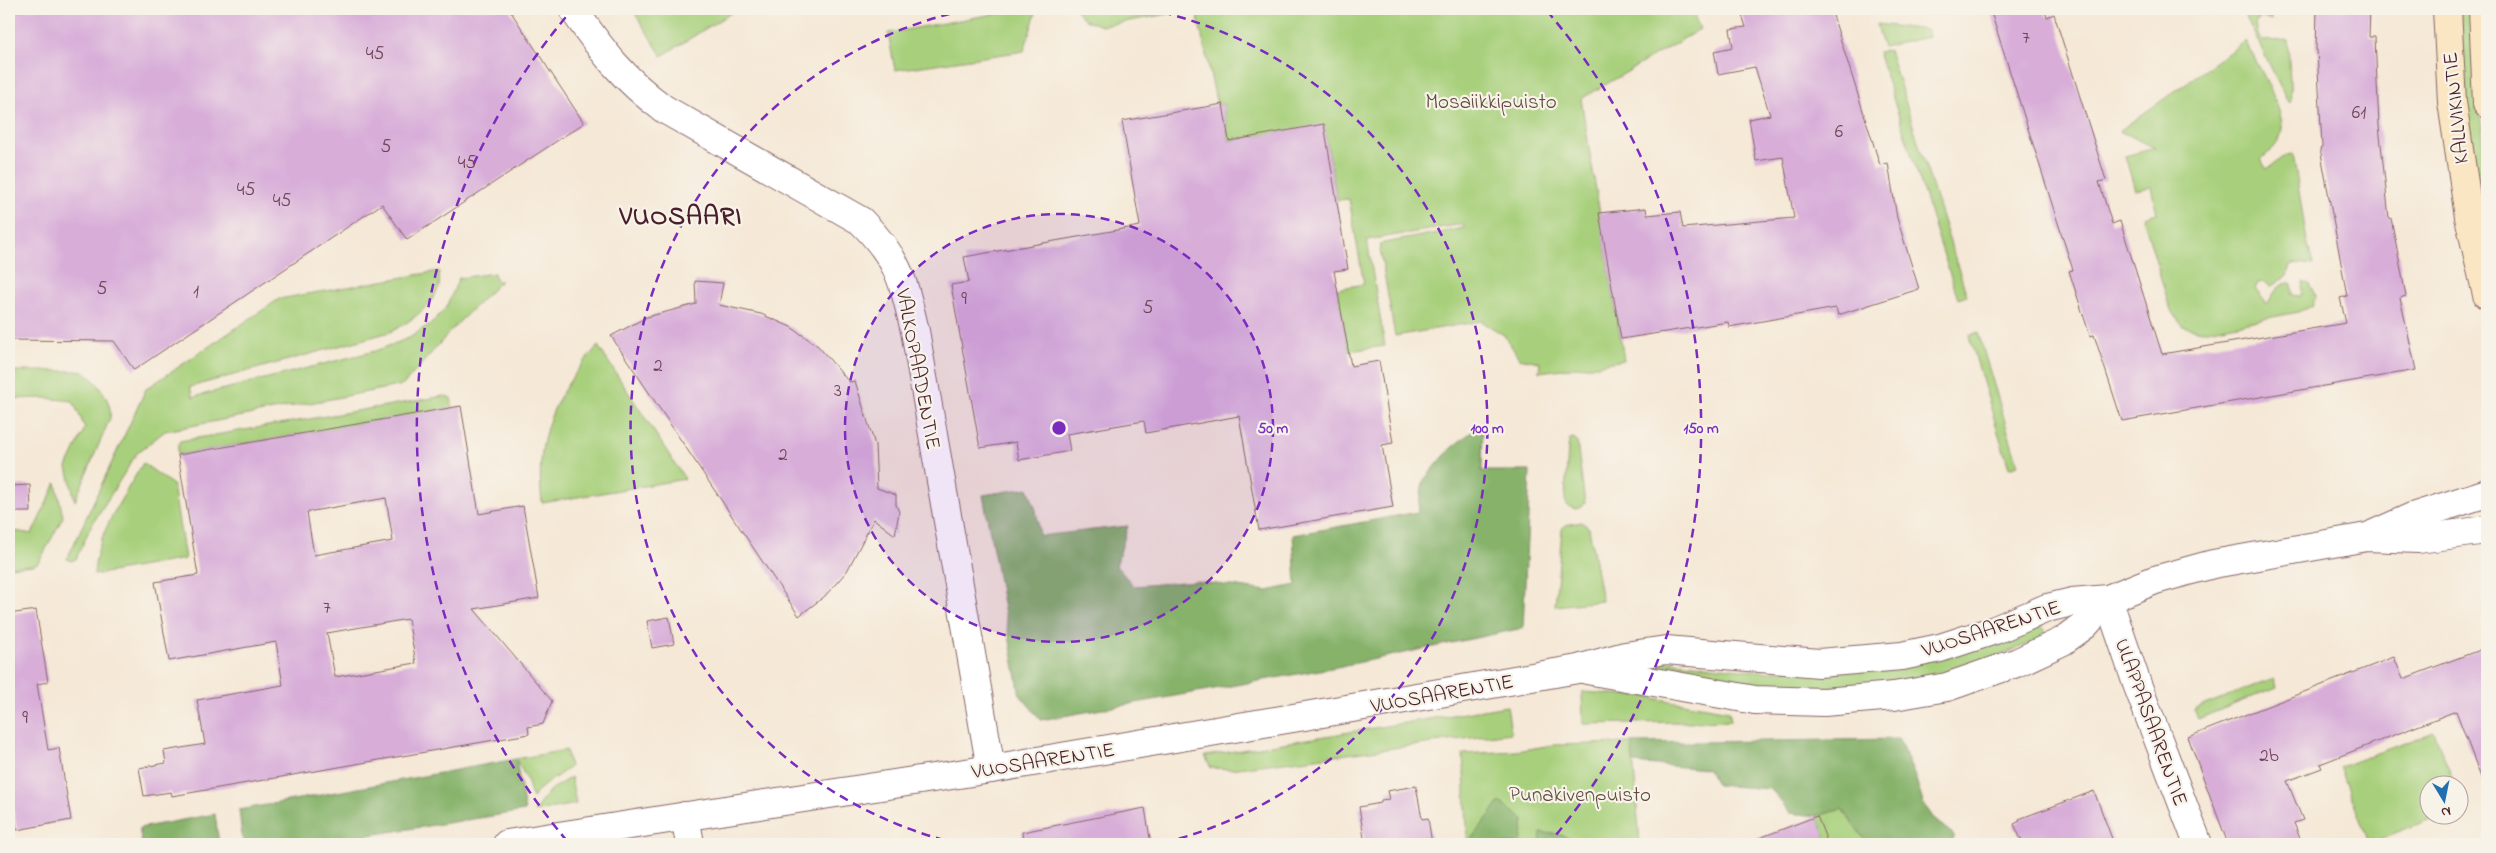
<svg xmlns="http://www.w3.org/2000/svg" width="2496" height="853" font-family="'Indie Flower',sans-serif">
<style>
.green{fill:#a8d07b;stroke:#797853}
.forest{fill:#86b26b;stroke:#68684b}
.building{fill:#d8aed9;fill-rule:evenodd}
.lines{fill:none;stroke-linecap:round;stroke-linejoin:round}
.minor-casing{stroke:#866567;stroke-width:30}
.tertiary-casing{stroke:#866567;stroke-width:30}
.secondary-casing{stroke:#866567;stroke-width:30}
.minor{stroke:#fff;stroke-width:28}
.tertiary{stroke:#fff;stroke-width:28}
.secondary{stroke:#fbe6c3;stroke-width:28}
.ring{fill:none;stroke:#7b2cbf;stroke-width:2.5;stroke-dasharray:9 6}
.labels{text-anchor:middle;stroke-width:4.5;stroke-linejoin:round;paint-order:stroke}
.number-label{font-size:19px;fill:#6e4356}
.park-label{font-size:21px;fill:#624b3f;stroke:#f7f3e8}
.street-label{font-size:21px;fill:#4a1f2b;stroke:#f7f3e8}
.district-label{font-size:26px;font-weight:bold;letter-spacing:1px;fill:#4a1f2b;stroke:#f7f3e8}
.centre{fill:#7b2cbf;stroke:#f7f3e8;stroke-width:2.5}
.ring-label{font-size:15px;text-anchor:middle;font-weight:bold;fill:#7b2cbf;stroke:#f7f3e8;stroke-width:4.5;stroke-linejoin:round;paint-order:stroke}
</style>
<rect width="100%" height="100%" fill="#f7f3e8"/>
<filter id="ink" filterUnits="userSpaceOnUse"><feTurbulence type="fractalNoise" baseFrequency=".02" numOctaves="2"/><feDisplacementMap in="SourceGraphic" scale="10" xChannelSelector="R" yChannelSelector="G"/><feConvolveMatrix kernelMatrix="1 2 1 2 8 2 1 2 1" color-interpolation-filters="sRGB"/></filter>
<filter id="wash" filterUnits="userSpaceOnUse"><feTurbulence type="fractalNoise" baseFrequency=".0096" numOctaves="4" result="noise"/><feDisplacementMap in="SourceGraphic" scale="20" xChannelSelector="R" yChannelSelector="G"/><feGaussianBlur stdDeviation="1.12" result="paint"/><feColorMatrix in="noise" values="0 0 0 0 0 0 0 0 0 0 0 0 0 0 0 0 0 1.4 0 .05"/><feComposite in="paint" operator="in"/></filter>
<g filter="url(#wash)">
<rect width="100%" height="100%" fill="#f5e8d6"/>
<!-- green -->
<g class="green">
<path d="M 632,9 L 737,9 L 662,56 Z"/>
<path d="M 1021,9 L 1037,9 L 1024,51 L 895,70 L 888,33 Z"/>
<path d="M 1075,9 L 1698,9 L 1699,11 L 1693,13 L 1700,29 L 1581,99 L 1624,360 L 1601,364 L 1599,366 L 1586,366 L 1539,372 L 1540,362 L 1519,358 L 1504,335 L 1481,321 L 1395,336 L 1379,244 L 1464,228 L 1463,224 L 1367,240 L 1385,346 L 1348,351 L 1337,289 L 1364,284 L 1349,199 L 1337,200 L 1324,125 L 1229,141 L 1223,104 L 1217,105 L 1196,9 L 1101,26 L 1085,20 Z"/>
<path d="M 2242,9 L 2271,9 L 2271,21 L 2261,17 L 2256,23 L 2258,35 L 2263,41 L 2288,40 L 2291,102 L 2288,102 Z"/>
<path d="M 2460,9 L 2473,9 L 2475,75 L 2487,170 L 2487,213 C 2470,145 2463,78 2460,9 Z"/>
<path d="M 1877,24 L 1927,30 L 1928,37 L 1883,47 Z"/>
<path d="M 2245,41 C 2256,61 2283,107 2282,128 C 2281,143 2271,151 2261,159 L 2266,169 L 2286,155 L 2293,154 L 2307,241 L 2313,265 L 2298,263 L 2290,265 L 2287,276 L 2270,287 L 2265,282 L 2258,283 L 2255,289 L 2267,304 C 2274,294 2278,282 2292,283 L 2292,295 L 2301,296 L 2303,282 L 2310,283 L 2315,296 L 2312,306 L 2298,312 L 2202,331 L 2182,326 L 2169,306 L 2143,217 L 2157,213 L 2151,187 L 2135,190 L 2125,156 L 2155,148 L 2119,131 Z"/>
<path d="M 1889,50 L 1967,296 L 1958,299 L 1878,52 Z"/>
<path d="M 439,271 C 439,276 440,283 439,287 C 431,307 409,323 390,332 L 190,387 L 193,397 L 375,351 L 409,338 L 430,324 L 446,308 L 459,278 L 494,273 L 496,281 L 501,281 L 457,324 L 403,385 L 165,431 L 137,453 L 91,526 L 76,559 L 71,561 L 67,559 L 146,389 L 279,299 Z"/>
<path d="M 1978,332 L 2018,465 L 2009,468 L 1969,336 Z"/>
<path d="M 598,346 L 685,479 L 542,503 C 534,437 554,394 598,346 Z"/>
<path d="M 9,371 L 82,371 C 97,379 113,402 110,418 L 75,501 L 67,467 L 85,428 L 73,401 L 45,398 L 9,399 Z"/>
<path d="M 444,396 L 451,398 L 453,408 L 178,455 L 178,445 L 180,441 Z"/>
<path d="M 1574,438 L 1577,442 L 1585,504 L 1582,507 L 1575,509 L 1566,505 L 1565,498 L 1568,447 L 1570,439 Z"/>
<path d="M 143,463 L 173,485 L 185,559 L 94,575 C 96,534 123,498 143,463 Z"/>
<path d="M 56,483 L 63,517 L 39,562 L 34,565 L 9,567 L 9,530 L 32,534 Z"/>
<path d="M 1582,522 L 1589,528 L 1602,601 L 1555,606 L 1562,529 L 1565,525 Z"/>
<path d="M 2041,624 L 2048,636 L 1954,674 L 1889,687 L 1760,691 L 1655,669 L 1653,665 L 1656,660 L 1768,672 Z"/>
<path d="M 2274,678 L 2277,687 L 2198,719 L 2194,709 Z"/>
<path d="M 1582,692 L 1641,696 L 1729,711 L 1731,721 L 1583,724 Z"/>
<path d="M 1507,706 L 1511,733 L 1230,769 L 1211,768 L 1205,756 Z"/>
<path d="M 2434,732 L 2455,785 L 2428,786 L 2428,816 L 2439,816 L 2369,843 L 2340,767 Z"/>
<path d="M 1632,743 L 1640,844 L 1468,844 L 1463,754 L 1516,751 L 1553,745 Z"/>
<path d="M 566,750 L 570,767 L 542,787 L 532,798 L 528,782 L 516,759 Z"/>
<path d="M 571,777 L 576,804 L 534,812 L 549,791 Z"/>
<path d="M 1842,809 L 1868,844 L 1828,844 L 1817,816 Z"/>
</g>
<!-- forest -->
<g class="forest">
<path d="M 1483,423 L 1482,471 L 1530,471 L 1523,628 L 1342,666 L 1041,720 L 1020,695 L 983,495 L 1028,488 L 1036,510 L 1040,536 L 1128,526 L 1116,566 L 1134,586 L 1196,581 L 1267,591 L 1296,585 L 1293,535 L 1418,512 L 1423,481 L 1451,448 Z"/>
<path d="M 1899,739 L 1916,779 L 1923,803 L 1935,820 L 1954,835 L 1950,844 L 1868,844 L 1842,809 L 1817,816 L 1790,813 L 1771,789 L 1717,785 L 1707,769 L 1633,763 L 1632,743 Z"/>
<path d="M 516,759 L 525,811 L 311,844 L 243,844 L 239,810 Z"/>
<path d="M 1500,802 L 1524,820 L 1521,844 L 1467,844 Z"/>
<path d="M 215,814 L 219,844 L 142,844 L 139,828 Z"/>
<path d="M 1541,833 L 1557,834 L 1588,844 L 1540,844 Z"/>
</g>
<g id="blocks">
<!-- building -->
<g class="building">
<path d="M 26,9 L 509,9 L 584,123 L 407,240 L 382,204 L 134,370 L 114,341 L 9,340 L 9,14 Z"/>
<path d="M 1740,9 L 1831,9 L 1880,165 L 1888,163 L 1897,218 L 1919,289 L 1838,315 L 1836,308 L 1729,327 L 1728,322 L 1621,339 L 1599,213 L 1646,208 L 1647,215 L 1680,212 L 1683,228 L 1794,218 L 1783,157 L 1756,161 L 1749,119 L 1770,115 L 1755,67 L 1718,74 L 1714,51 L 1733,47 L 1730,29 L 1746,27 Z"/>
<path d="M 1990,9 L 2044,9 L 2047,17 L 2054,14 L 2106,180 L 2099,182 L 2112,224 L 2120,221 L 2162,354 L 2346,323 L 2340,298 L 2347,296 L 2320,148 L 2322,147 L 2317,50 L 2316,50 L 2317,9 L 2370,9 L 2369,37 L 2375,37 L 2379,126 L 2389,218 L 2391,218 L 2406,296 L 2400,298 L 2416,370 L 2122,421 L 2094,335 L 2090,336 L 2069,271 L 2073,270 Z"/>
<path d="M 1223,104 L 1229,141 L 1324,124 L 1348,269 L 1334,271 L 1351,366 L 1379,361 L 1393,443 L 1382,445 L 1393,507 L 1259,530 L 1239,416 L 1146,433 L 1144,421 L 1067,434 L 1070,451 L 1019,460 L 1016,442 L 980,448 L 951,285 L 969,282 L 964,257 L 1140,226 L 1122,121 Z"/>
<path d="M 695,281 L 723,283 L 719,305 L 761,314 L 791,327 L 818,346 L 849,382 L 855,381 L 875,445 L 877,488 L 896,495 L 896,505 L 899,512 L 895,535 L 874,519 L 847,571 L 825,596 L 799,616 L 611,336 L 647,317 L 696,304 Z"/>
<path d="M 461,406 L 479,514 L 523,506 L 539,598 L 474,609 L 552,701 L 543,724 L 528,727 L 529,734 L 172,796 L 171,792 L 144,796 L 139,768 L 166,763 L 164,751 L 205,744 L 197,700 L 283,685 L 276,642 L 169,661 L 155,582 L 198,575 L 178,455 ZM 386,498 L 393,541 L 314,555 L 307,512 ZM 408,619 L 416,663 L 335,677 L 327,633 Z"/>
<path d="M 30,485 L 31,512 L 9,512 L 9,486 Z"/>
<path d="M 36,610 L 48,682 L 37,684 L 48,750 L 59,748 L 71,820 L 17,830 L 9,783 L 9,614 Z"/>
<path d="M 669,617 L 674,644 L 652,648 L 647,621 Z"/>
<path d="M 2482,649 L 2487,661 L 2487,787 L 2485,788 L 2456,711 L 2320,764 L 2322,768 L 2287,781 L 2303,820 L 2294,823 L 2302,844 L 2228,844 L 2188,737 L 2394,657 L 2403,679 Z"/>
<path d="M 1416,786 L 1422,819 L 1428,818 L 1432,844 L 1365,844 L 1359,807 L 1381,803 L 1381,800 L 1389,799 L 1387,791 Z"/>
<path d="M 2094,791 L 2114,844 L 2023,844 L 2014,824 L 2020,821 L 2019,819 Z"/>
<path d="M 1145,808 L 1151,844 L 1023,844 L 1022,832 Z"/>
<path d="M 1817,816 L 1828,844 L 1750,844 L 1749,842 Z"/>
</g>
</g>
</g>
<g filter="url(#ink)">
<use href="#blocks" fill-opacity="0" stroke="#866567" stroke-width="1"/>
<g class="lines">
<!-- minor casing -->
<g class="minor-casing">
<g id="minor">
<path d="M 573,9 C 602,51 622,78 664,109 L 861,221 C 899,259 903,280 915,331 L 991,769"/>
<path d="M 2108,599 L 2137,684 L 2198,844"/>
<path d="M 685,816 L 690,844"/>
</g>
</g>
<!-- tertiary casing -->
<g class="tertiary-casing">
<g id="tertiary">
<path d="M 2374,534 L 2412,517 L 2487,493"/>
<path d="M 1587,670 L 1755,700 L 1824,702 L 1894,696 L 1947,687 L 2016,663 L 2063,641 L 2085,625 L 2108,599"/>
<path d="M 507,844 L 991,769 L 1370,705 L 1578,669 L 1625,656 L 1666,650 L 1819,663 L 1902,656 L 1940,648 L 1995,630 L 2047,608 L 2072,602 L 2108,599 L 2155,580 L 2213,564 L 2367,537 L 2418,539 L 2487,530"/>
</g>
</g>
<!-- secondary casing -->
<g class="secondary-casing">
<g id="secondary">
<path d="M 2447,9 L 2452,102 L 2469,217 L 2487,295"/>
<path d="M 2483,9 L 2487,104"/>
</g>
</g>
<!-- minor -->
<use href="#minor" class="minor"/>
<!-- tertiary -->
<use href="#tertiary" class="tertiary"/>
<!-- secondary -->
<use href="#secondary" class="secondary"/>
</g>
</g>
<!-- distance rings -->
<circle cx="1059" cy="428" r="214" fill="#7b2cbf" fill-opacity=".12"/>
<g class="ring">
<circle cx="1059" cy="428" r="214"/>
<path d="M959 844A428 428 0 0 1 970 9M1148 9A428 428 0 0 1 1159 844"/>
<path d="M567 841A642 642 0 0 1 571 11M1547 11A642 642 0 0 1 1551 841"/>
</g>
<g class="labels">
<!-- number labels -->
<g class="number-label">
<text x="2026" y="43">7</text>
<text x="375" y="59">45</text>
<text x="2359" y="118">61</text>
<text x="1839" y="137">6</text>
<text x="386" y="152">5</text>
<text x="467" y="168">45</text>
<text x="246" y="195">45</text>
<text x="282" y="206">45</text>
<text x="102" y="294">5</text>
<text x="196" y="297">1</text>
<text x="964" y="304">9</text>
<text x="1148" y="313">5</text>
<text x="658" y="371">2</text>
<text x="838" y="396">3</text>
<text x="783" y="460">2</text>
<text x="327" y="613">7</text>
<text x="25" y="723">9</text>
<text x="2269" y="761">2b</text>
</g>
<!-- park labels -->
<g class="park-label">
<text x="1491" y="108">Mosaiikkipuisto</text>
<text x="1580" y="801">Punakivenpuisto</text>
</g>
<!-- street labels -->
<g class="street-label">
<text transform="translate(2455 108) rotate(-96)" y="7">KALLVIKINTIE</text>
<text transform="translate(919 369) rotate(79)" y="7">VALKOPAADENTIE</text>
<text transform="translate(1991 628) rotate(-18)" y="7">VUOSAARENTIE</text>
<text transform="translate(1442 693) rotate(-10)" y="7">VUOSAARENTIE</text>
<text transform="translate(2152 722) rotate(70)" y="7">ULAPPASAARENTIE</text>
<text transform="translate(1043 760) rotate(-9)" y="7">VUOSAARENTIE</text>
</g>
<!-- district labels -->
<g class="district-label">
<text x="681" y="224">VUOSAARI</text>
</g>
</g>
<circle cx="1059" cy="428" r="8" class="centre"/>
<g class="ring-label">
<text x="1273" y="433">50 m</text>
<text x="1487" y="433">100 m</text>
<text x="1701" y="433">150 m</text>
</g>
<!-- margin -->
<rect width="2496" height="853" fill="none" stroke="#f7f3e8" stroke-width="30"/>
<!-- north arrow -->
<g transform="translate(2444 800) rotate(170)"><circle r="24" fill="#f7f3e8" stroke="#b29e9c"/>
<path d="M0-4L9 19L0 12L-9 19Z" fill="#1f6fb2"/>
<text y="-8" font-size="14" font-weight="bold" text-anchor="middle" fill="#4a1f2b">N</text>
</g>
</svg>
